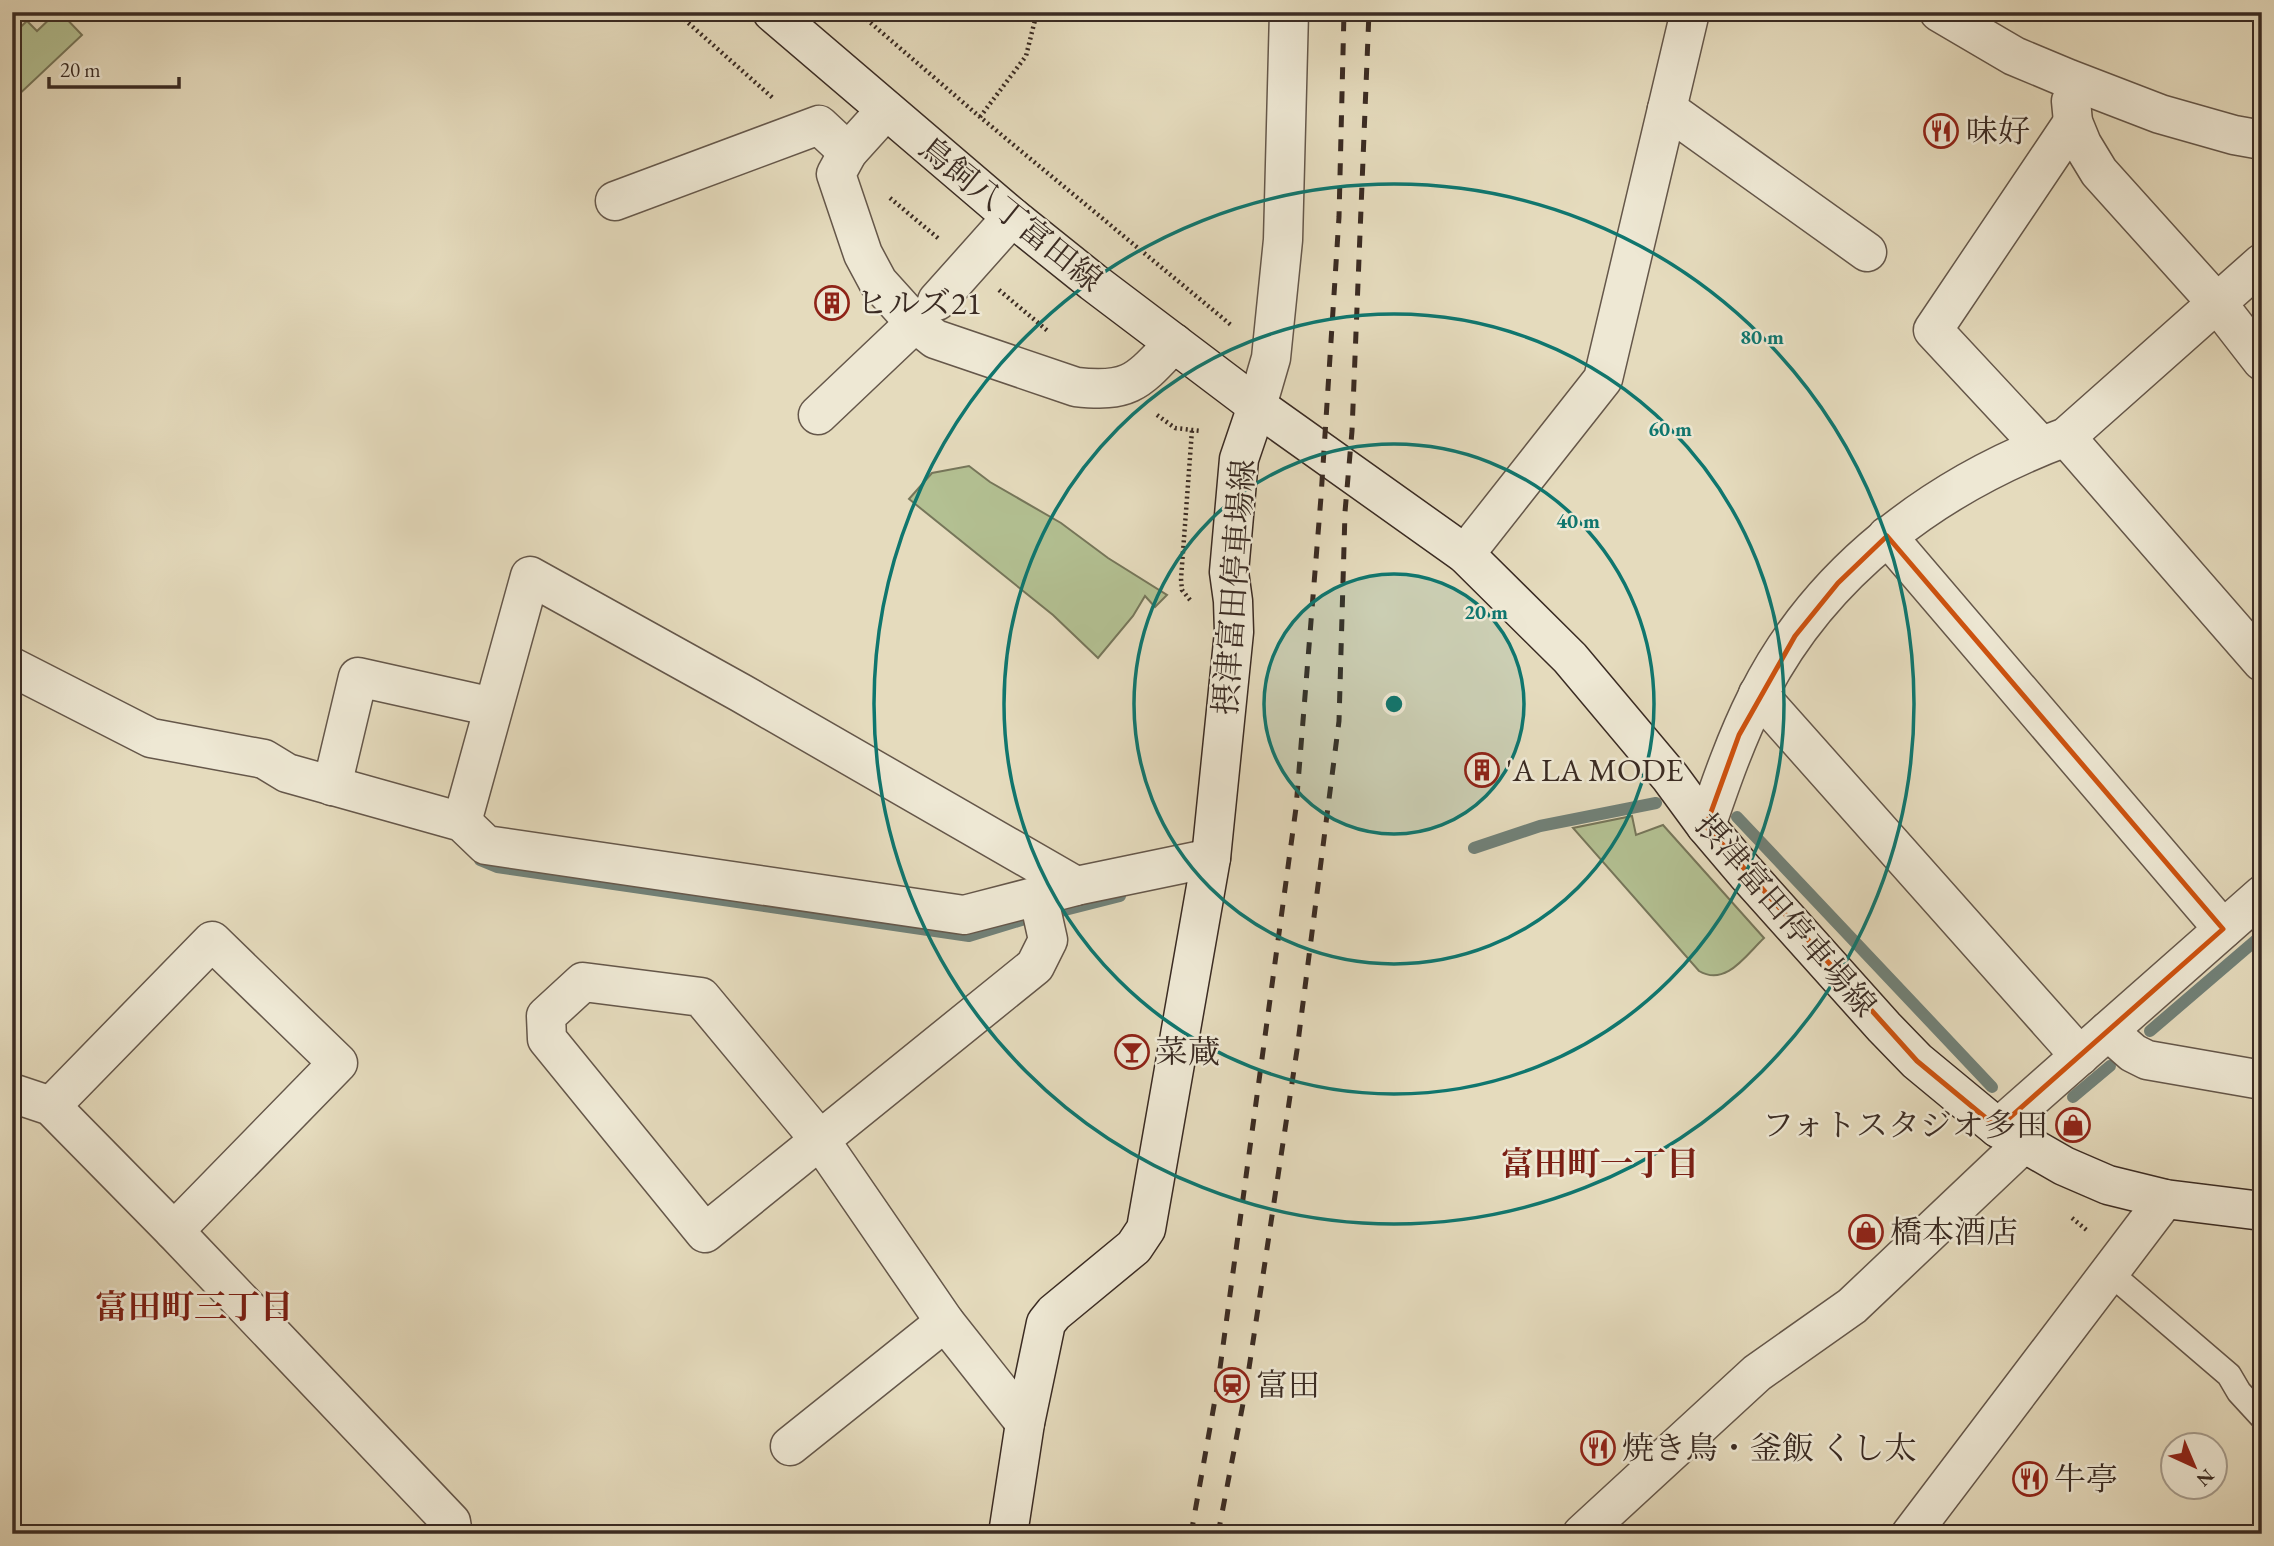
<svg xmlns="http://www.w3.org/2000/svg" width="2274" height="1546" font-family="'EB Garamond','Noto Serif JP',serif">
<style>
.green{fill:#b3c092;stroke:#76765a;stroke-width:2}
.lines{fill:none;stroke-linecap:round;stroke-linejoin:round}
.stream{stroke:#718178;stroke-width:12}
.service-casing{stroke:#65574a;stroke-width:27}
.minor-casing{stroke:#65574a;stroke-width:41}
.tertiary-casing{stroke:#65574a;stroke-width:41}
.secondary-casing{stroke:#3a2b23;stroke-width:41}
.path{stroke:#3a2b23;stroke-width:4.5;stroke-dasharray:2 3.5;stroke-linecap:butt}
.service{stroke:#eee8d4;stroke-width:24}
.minor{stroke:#eee8d4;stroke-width:38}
.tertiary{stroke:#eee8d4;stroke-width:38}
.secondary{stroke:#eee8d4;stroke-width:38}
.rail{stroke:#3a2b23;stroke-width:5;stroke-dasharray:12 12;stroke-linecap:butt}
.marked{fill:none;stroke:#ce520f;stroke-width:5;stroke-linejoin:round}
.ring{fill:none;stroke:#0f766e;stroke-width:3.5}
.labels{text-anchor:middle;stroke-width:5;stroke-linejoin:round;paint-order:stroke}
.poi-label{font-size:32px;fill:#3a2b23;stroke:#eee8d4;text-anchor:start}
.street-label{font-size:32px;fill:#3a2b23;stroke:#eee8d4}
.neighbourhood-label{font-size:33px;font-weight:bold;fill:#7a1f14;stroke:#eee8d4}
.centre{fill:#0f766e;stroke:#eee8d4;stroke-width:3.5}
.ring-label{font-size:21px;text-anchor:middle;font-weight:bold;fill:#0f766e;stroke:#eee8d4;stroke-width:5;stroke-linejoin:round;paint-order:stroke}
</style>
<rect width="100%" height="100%" fill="#e5dbbd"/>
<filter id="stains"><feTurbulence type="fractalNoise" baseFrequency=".00286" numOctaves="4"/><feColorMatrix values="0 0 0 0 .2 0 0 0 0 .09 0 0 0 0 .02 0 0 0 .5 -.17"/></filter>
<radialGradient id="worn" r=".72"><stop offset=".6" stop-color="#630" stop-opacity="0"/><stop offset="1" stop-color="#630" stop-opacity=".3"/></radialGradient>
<!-- green -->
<g class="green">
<path d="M 57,12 L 60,12 L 82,35 L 12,101 L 12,35 L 27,21 L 37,31 Z"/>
<path d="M 969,466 L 990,482 L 1061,523 L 1108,558 L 1167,595 L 1155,607 L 1145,596 L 1133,616 L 1098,658 L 1053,615 L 909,499 L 932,473 Z"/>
<path d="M 1632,816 L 1636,835 L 1663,825 L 1764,938 C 1746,955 1726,987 1699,971 L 1573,828 Z"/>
</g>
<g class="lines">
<!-- stream -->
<g class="stream">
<path d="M 1737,817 L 1992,1087"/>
<path d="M 1474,848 L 1540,826 L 1656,803"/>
<path d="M 480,860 L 497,867 L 969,936 L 1028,918"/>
<path d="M 1057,912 L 1120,896"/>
<path d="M 2150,1031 L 2262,935"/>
<path d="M 2073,1097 L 2110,1066"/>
</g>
<!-- service casing -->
<g class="service-casing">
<path id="service" d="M 2110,1273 L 2229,1375 L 2239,1392 L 2262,1417"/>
</g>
<!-- minor casing -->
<g class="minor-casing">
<g id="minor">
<path d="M 1939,12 L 2014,56 L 2069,79 L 2160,114 L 2234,135 L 2262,140"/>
<path d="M 2071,101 L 2073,122 L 2082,144 L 2099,172 L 2217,303 L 2262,361"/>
<path d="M 1667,109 L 1867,252"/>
<path d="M 886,110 L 848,152 L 836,174 L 863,254 L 878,282 L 915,323 L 935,339 L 1076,387 C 1131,393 1138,381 1174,343"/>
<path d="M 615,201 L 819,125 L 848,152"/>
<path d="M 937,301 L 1012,217"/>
<path d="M 818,415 L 915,323"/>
<path d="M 2066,437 L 2262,662"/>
<path d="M 2041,446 L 1933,330 L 2073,122"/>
<path d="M 1887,536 L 2223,929"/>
<path d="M 1465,554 L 1603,379 L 1690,12"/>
<path d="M 12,667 L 151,738 L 264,759 L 287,773 L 462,822 L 486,845 L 964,915 L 1076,886 L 1211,858"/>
<path d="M 1758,694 L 2080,1056"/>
<path d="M 332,786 L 358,677 L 493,707"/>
<path d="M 462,822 L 530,576 L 741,693 L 1076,886"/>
<path d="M 1706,826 C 1721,782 1736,739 1757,697 C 1820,571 1936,485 2066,437 L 2262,263"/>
<path d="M 2108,1031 L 2133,1053 L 2147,1060 L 2262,1080"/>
<path d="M 12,1093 L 51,1106 L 174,1231 L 451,1522 L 453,1534"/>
<path d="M 51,1106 L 212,941 L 338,1063 L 174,1231"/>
<path d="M 1998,1128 L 2262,895"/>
<path d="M 1025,1423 L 945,1322 L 820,1140 L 701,997 L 583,982 L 546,1016 L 547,1039 L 705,1233 L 1035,966 L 1048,940 L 1038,895"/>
<path d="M 790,1446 L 945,1322"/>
<path d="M 1582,1534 L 1757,1373 L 1852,1306 L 2024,1143"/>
<path d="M 1911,1534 L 2165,1199"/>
</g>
</g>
<!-- tertiary casing -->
<g class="tertiary-casing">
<path id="tertiary" d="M 1257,406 L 1271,358 L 1283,240 L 1289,12"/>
</g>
<!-- secondary casing -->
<g class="secondary-casing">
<g id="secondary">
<path d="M 772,12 L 1012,217 L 1093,282 L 1257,406 L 1465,554 L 1570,658 L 1670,777 L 1706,826 L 1746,873 L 1884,1027 L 1917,1061 L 1998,1128 L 2064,1166 L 2108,1185 L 2165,1199 L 2262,1211"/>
<path d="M 1008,1534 L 1025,1423 L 1046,1323 L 1054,1313 L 1134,1247 L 1146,1229 L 1211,858 L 1234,632 L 1233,601 L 1229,572 L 1239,459 L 1257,406"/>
</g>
</g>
<!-- path -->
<g class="path">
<path d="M 676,12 L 774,99"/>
<path d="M 858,12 L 980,117 L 1231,325"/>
<path d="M 980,117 L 1026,56 L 1037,12"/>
<path d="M 890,198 L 939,239"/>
<path d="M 999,290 L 1049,332"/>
<path d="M 1157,415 L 1175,428 L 1201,431"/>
<path d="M 1190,600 L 1182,590 L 1181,579 L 1192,430"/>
<path d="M 2072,1218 L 2089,1232"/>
</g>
<!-- service -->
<use href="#service" class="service"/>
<!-- minor -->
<use href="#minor" class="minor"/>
<!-- tertiary -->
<use href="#tertiary" class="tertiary"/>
<!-- secondary -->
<use href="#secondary" class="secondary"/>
<!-- rail -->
<g class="rail">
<path d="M 1191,1534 L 1218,1383 L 1296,808 L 1321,497 L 1339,217 L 1344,12"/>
<path d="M 1218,1534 L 1246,1388 L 1297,1050 L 1339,721 L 1345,512 L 1352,431 L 1369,12"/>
</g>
</g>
<!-- marked area -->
<path class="marked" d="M 1887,536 L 2223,929 L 1998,1128 L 1917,1061 L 1706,826 L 1739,735 L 1795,636 L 1838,583 Z"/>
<!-- distance rings -->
<circle cx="1394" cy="704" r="130" fill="#0f766e" fill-opacity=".12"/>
<g class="ring">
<circle cx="1394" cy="704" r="130"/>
<circle cx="1394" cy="704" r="260"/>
<circle cx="1394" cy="704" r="390"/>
<circle cx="1394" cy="704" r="520"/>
</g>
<!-- icons -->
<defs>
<g id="restaurant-ring" transform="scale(1.75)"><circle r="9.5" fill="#eee8d4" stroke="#8f2418" stroke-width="1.5"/><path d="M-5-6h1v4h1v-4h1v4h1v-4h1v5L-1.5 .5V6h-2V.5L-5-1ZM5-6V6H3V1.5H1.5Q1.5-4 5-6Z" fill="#8f2418"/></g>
<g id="building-ring" transform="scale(1.75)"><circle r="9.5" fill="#eee8d4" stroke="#8f2418" stroke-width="1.5"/><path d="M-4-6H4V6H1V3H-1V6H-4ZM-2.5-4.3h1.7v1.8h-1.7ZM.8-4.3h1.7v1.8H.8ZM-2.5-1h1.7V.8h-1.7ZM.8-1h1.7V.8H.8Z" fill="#8f2418"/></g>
<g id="bar-ring" transform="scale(1.75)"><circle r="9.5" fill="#eee8d4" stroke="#8f2418" stroke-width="1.5"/><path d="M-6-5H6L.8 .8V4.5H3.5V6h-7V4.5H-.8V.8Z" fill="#8f2418"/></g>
<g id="shop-ring" transform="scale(1.75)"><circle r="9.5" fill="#eee8d4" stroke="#8f2418" stroke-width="1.5"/><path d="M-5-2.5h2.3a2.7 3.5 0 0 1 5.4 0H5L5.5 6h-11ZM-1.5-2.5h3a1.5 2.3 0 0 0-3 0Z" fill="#8f2418"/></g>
<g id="station-ring" transform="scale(1.75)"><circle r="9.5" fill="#eee8d4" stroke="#8f2418" stroke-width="1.5"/><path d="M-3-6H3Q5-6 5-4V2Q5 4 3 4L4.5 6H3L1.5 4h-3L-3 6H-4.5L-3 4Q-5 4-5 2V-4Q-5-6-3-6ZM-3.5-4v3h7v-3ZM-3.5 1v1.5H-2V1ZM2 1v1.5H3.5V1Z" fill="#8f2418"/></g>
</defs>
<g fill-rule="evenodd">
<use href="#restaurant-ring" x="1941" y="131"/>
<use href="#building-ring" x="832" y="303"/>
<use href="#building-ring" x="1482" y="770"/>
<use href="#bar-ring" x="1132" y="1052"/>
<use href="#shop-ring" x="2073" y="1125"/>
<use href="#shop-ring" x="1866" y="1232"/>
<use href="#station-ring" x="1232" y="1385"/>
<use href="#restaurant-ring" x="1598" y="1448"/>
<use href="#restaurant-ring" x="2030" y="1479"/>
</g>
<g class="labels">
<!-- poi labels -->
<g class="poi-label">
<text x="1966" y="142">味好</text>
<text x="856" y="314">ヒルズ21</text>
<text x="1506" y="781">'A LA MODE</text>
<text x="1156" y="1063">菜蔵</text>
<text x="2048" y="1136" text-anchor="end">フォトスタジオ多田</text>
<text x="1890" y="1243">橋本酒店</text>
<text x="1256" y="1396">富田</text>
<text x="1622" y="1459">焼き鳥・釜飯 くし太</text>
<text x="2054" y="1490">牛亭</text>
</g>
<!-- street labels -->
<g class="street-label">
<text transform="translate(1011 214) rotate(39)" y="11">鳥飼八丁富田線</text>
<text transform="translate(1234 587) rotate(-86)" y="11">摂津富田停車場線</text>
<text transform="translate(1786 915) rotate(49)" y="11">摂津富田停車場線</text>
</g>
<!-- neighbourhood labels -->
<g class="neighbourhood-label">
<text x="1600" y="1175">富田町一丁目</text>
<text x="194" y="1318">富田町三丁目</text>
</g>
</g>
<circle cx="1394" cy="704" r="10" class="centre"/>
<g class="ring-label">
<text x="1762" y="344">80 m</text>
<text x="1670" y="436">60 m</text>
<text x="1578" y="528">40 m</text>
<text x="1486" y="619">20 m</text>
</g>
<!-- margin -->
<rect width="2274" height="1546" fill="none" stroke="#e5dbbd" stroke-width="42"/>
<rect x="14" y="14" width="2246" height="1518" fill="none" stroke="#3a2b23" stroke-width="3.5"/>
<rect x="21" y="21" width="2232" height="1504" fill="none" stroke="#3a2b23" stroke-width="2"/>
<!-- north arrow -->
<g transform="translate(2194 1466) rotate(136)"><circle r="33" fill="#eee8d4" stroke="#a69c8d" stroke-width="2"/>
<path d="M0-5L12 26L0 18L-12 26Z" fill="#8f2418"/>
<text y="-10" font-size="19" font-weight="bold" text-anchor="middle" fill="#3a2b23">N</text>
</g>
<!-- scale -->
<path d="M49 77v10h130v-10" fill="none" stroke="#3a2b23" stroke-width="3.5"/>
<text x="60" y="77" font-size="21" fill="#3a2b23" stroke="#eee8d4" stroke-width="5" paint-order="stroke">20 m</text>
<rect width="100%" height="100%" filter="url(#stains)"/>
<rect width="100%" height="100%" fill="url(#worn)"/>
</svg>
